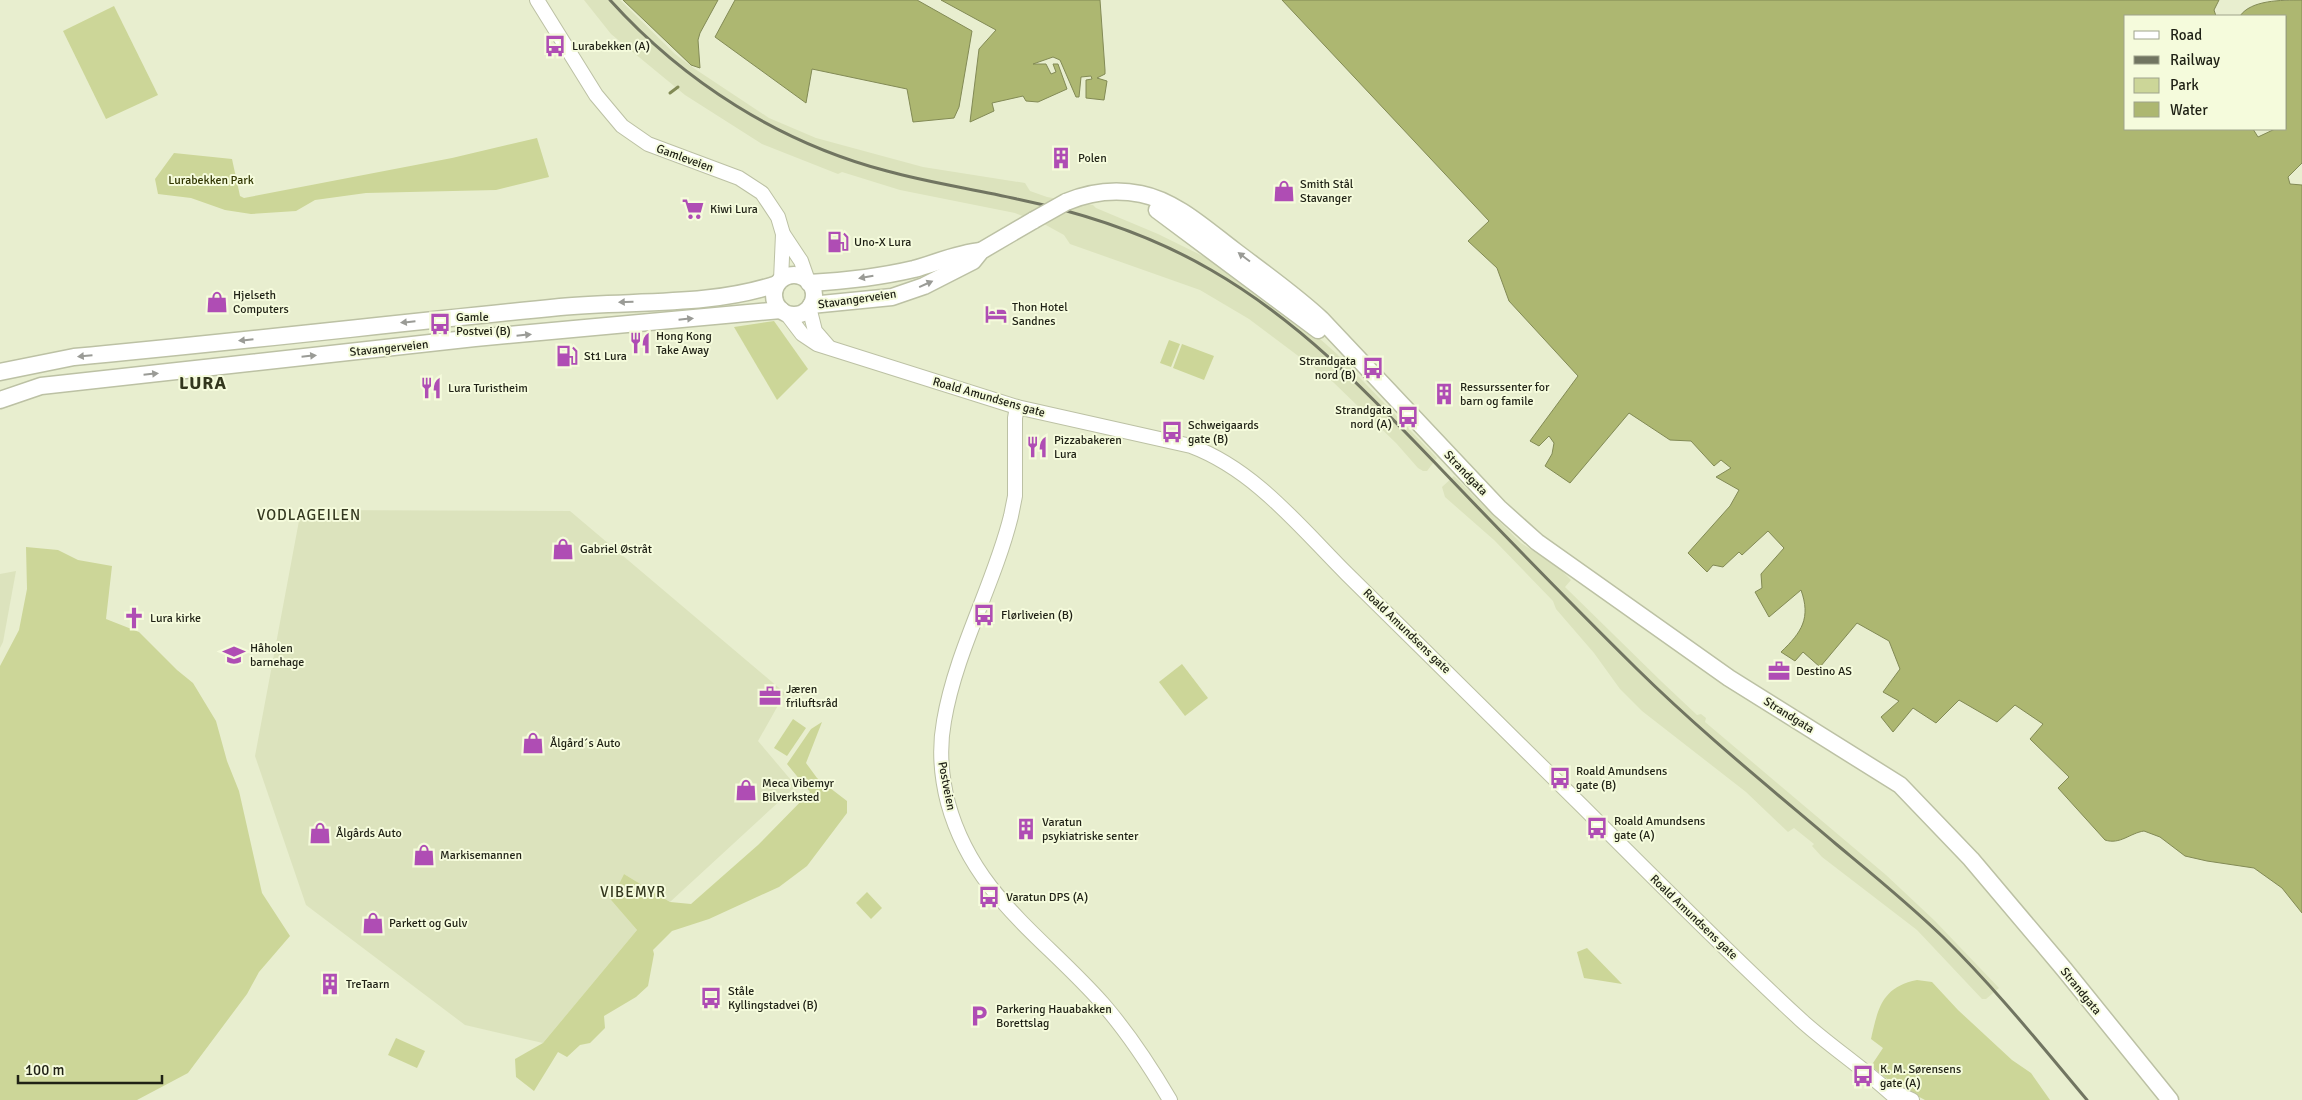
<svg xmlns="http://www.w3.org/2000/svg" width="2302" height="1100" font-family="Signika,sans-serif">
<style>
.built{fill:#dce3bd}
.green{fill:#ccd698}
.water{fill:#adb771;stroke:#828a55}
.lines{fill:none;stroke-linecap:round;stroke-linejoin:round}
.stream{stroke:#828a55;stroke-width:3}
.secondary-casing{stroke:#bcc1a4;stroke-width:16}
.primary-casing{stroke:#bcc1a4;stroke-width:19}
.secondary{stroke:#fff;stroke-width:14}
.primary{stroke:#fff;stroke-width:16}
.rail{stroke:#717561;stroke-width:3}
.primary-bridge-casing{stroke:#bcc1a4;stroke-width:19;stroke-linecap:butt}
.primary-bridge{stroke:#fff;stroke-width:16}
.oneway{fill:#9a9b96}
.labels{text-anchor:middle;stroke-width:4;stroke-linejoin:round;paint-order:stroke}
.poi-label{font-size:12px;fill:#1f2115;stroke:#f5fbdc;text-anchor:start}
.street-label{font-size:12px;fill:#1f2115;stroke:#f5fbdc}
.park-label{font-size:12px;fill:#303500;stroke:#f5fbdc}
.quarter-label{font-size:15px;letter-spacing:1px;fill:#33371e;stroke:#f5fbdc}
.district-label{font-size:18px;font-weight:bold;letter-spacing:1px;fill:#33371e;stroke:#f5fbdc}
</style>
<rect width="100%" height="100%" fill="#e8eecf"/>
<!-- built -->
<g class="built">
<path d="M 584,0 L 620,0 L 675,54 L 695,69 L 769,118 L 816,138 L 923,167 L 1025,183 L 1030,191 L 1047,197 L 1093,205 L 1096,208 L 1158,234 L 1223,266 L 1311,331 L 1337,354 L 1437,458 L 1427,471 L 1423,471 L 1418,468 L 1396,443 L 1333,382 L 1249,319 L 1200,290 L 1070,244 L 1064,235 L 1044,224 L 1015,213 L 900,190 L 842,172 L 838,174 L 762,144 L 685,95 L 611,34 Z"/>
<path d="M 1454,476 L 1521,543 L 1558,567 L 1571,580 L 1565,587 L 1662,682 L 1697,715 L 1701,714 L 1706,718 L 1705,722 L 1886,875 L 1935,921 L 1999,988 L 1986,999 L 1982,999 L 1917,930 L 1822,857 L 1812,846 L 1814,844 L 1794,828 L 1788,832 L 1746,792 L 1642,711 L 1620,689 L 1594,653 L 1556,609 L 1553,601 L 1494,540 L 1445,497 L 1442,487 Z"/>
<path d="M 301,510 L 570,511 L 785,693 L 758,741 L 796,786 L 670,902 L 624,874 L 611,900 L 637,930 L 543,1043 L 465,1025 L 306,905 L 255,756 Z"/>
<path d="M 16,571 L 3,642 L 0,648 L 0,574 Z"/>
</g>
<!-- green -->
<g class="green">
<path d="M 114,6 L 158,95 L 106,119 L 63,31 Z"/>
<path d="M 537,138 L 549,177 L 496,190 L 366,193 L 315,200 L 296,211 L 251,214 L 225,210 L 191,198 L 158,194 L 155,179 L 174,153 L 232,159 L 240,196 L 244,198 L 452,158 Z"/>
<path d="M 774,321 L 808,369 L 777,400 L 734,327 Z"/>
<path d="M 1169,340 L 1180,344 L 1171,367 L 1160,363 Z"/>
<path d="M 1182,344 L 1214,356 L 1204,380 L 1173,368 Z"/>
<path d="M 26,547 L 58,550 L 78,560 L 112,566 L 106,619 L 139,632 L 177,670 L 193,683 L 216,721 L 227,761 L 239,791 L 262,893 L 290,936 L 259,972 L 247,994 L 188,1073 L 137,1100 L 0,1100 L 0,666 L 19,630 L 27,589 Z"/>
<path d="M 1182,664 L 1208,698 L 1185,716 L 1159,682 Z"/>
<path d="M 793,719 L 806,728 L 787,756 L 774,748 Z"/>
<path d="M 822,722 L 806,763 L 817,778 L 847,801 L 847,813 L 807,866 L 779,887 L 709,919 L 672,931 L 653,950 L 654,954 L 648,986 L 636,997 L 604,1016 L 605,1028 L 590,1043 L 580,1045 L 567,1057 L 558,1052 L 534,1091 L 516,1077 L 515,1059 L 543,1043 L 637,930 L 611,900 L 624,874 L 670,902 L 691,904 L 758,845 L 810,792 L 787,764 L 811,729 Z"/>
<path d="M 867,892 L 882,908 L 871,919 L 856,903 Z"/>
<path d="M 1587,948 L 1622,984 L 1584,978 L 1577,952 Z"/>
<path d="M 1917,980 L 1932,982 L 1958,1010 L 2012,1060 L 2031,1073 L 2050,1100 L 1925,1100 L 1891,1082 L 1871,1066 L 1883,1048 L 1871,1039 C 1878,1008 1882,987 1917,980 Z"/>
<path d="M 396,1038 L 425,1051 L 417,1068 L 388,1055 Z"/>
</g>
<!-- water -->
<g class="water">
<path d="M 623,0 L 718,0 L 700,33 L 698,40 L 700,68 L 691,65 Z"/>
<path d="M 735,0 L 917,0 L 972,31 L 959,107 L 954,118 L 913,122 L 907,89 L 812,69 L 806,103 L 715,37 Z"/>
<path d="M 941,0 L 1100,0 L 1105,70 L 1105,74 L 1097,78 L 1107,81 L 1104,100 L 1086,98 L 1086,80 L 1092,79 L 1091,76 L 1081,77 L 1079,97 L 1076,97 L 1060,60 L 1053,57 L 1033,64 L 1046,64 L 1051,74 L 1056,72 L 1053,64 L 1058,64 L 1067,89 L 1038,102 L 1026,101 L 1023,96 L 992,103 L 994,111 L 970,122 L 979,49 L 996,30 Z"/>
<path d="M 1282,0 L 2219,0 L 2214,10 L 2216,16 L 2126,16 L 2126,129 L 2253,129 L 2258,137 L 2275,129 L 2286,129 L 2286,16 L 2240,16 C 2251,0 2281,0 2302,0 L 2302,163 L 2288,177 L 2290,184 L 2302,185 L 2302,913 L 2282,888 L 2254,868 L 2207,861 L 2185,856 L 2160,837 L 2144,831 C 2130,833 2120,845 2105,840 L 2058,788 L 2069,777 L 2030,739 L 2043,724 L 2015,705 L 1997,722 L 1959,700 L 1936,723 L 1913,708 L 1893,732 L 1881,717 L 1899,701 L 1883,692 L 1900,669 L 1889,641 L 1857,623 L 1820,667 L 1803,652 L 1795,661 L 1781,652 C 1802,632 1811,618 1801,590 L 1769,617 L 1755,592 L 1762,588 L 1761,574 L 1784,548 L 1768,531 L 1742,555 L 1739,552 L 1723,567 L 1713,565 L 1707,572 L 1688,553 L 1730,506 L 1739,490 L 1716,477 L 1731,468 L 1721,460 L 1714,466 L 1691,441 L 1670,440 L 1629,413 L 1570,483 L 1545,466 L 1552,454 L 1554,443 L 1549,436 L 1539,446 L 1530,441 L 1578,376 L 1509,301 L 1497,268 L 1468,241 L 1489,221 Z"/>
</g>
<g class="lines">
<!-- stream -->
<path class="stream" d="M 670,93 L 678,87"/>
<!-- secondary casing -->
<g class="secondary-casing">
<g id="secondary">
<path d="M 537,0 L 596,95 L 622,126 L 648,144 L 739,178 L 762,193 L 778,217 L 783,234 L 801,261 L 808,281"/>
<path d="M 781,280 L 783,234"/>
<path d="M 809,307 L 815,331 L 828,346"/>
<path d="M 786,313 L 802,334 L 817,344 L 1017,407 L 1191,446 C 1255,470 1300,527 1347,574 C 1426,651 1504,729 1582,806 C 1654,878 1726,951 1801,1020 C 1832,1048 1868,1071 1898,1100"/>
<path d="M 1017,407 L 1015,418 L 1015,496 L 1011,516 C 994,585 956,650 944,721 C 939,748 941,776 948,803 C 973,895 1044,937 1103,1004 C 1129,1034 1150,1066 1170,1100"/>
<path d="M 1890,1090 L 1912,1100"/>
</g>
</g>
<!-- primary casing -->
<g class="primary-casing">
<g id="primary">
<path d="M 1066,202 C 1090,192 1116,189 1141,194 C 1176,201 1207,230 1235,251 C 1264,273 1294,294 1321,319 L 1499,508 L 1537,542 L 1729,678 L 1900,785 L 1971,859 L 2064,969 L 2170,1100"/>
<path d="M 1157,210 L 1318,330"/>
<circle cx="794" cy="295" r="20"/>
<path d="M 809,283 C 844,281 880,277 914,269 C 936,263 958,253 981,251"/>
<path d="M 811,305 L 892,297 L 924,286 L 973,261 L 981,251 L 1034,220"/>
<path d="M 0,372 L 74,357 C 236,342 398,323 560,307 C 632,300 708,307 777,284"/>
<path d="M 0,400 L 41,386 L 475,338 L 781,310"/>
</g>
</g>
<!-- secondary -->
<use href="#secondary" class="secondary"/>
<!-- primary -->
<use href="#primary" class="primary"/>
<!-- rail -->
<path class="rail" d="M 610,0 C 684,82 780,143 887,171 C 930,183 974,189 1017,199 C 1084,213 1151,235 1211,270 C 1300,321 1369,394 1439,467 C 1504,535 1570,603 1637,669 C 1700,731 1769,787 1836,844 C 1872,874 1909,904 1943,937 C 1995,988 2040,1044 2087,1100"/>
<!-- primary-bridge casing -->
<g class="primary-bridge-casing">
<path id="primary-bridge" d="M 1034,220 L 1066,202"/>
</g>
<!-- primary-bridge -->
<use href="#primary-bridge" class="primary-bridge"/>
</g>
<!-- one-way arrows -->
<defs><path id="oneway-solid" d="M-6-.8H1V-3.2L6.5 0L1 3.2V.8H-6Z" transform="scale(1.25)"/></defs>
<g class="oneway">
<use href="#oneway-solid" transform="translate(1244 257) rotate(-143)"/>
<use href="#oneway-solid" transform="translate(866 277) rotate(170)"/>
<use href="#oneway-solid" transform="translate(926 284) rotate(-24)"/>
<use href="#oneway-solid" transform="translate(626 302) rotate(178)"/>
<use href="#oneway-solid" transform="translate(686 319) rotate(-6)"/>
<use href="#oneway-solid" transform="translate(408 322) rotate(174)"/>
<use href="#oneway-solid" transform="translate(524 335) rotate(-6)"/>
<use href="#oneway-solid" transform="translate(246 340) rotate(174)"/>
<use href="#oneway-solid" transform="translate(85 356) rotate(175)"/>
<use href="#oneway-solid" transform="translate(309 356) rotate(-6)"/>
<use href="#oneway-solid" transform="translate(151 374) rotate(-6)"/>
</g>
<!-- icons -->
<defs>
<g id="bus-bare" transform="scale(1.725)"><path d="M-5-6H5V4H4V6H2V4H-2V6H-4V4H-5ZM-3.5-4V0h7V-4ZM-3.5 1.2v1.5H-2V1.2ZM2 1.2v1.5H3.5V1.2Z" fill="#af4db4" stroke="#f5fbdc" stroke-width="2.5" paint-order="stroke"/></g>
<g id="building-bare" transform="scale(1.725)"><path d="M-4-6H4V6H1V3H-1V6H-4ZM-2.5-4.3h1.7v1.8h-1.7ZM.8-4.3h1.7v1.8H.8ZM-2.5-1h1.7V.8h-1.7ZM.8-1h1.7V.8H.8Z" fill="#af4db4" stroke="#f5fbdc" stroke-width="2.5" paint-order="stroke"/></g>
<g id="shop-bare" transform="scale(1.725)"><path d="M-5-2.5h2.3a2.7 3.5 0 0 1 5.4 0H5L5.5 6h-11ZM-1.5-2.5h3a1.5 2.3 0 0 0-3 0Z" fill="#af4db4" stroke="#f5fbdc" stroke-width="2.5" paint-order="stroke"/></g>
<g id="supermarket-bare" transform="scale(1.725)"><path d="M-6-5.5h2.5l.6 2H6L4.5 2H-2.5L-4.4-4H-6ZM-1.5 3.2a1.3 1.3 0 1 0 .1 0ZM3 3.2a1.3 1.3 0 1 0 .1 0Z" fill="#af4db4" stroke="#f5fbdc" stroke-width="2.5" paint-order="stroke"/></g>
<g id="fuel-bare" transform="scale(1.725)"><path d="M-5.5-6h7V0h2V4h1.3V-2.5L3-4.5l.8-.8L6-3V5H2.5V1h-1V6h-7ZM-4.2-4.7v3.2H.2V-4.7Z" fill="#af4db4" stroke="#f5fbdc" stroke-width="2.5" paint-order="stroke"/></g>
<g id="hotel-bare" transform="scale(1.725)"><path d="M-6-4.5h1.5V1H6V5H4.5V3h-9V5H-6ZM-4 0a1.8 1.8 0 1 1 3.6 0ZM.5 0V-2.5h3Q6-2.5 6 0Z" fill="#af4db4" stroke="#f5fbdc" stroke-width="2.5" paint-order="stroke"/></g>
<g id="restaurant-bare" transform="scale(1.725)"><path d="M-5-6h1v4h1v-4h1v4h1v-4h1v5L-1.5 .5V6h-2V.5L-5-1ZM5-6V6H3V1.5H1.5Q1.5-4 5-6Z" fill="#af4db4" stroke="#f5fbdc" stroke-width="2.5" paint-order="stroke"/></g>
<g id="church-bare" transform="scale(1.725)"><path d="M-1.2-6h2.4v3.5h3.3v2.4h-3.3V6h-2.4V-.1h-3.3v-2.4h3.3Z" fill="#af4db4" stroke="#f5fbdc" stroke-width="2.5" paint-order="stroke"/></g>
<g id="school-bare" transform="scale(1.725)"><path d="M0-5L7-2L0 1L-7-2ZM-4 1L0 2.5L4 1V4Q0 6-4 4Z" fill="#af4db4" stroke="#f5fbdc" stroke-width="2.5" paint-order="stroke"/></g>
<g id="office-bare" transform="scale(1.725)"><path d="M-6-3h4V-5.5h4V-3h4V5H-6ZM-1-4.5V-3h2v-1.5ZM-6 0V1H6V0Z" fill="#af4db4" stroke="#f5fbdc" stroke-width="2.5" paint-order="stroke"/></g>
<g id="parking-bare" transform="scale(1.725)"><path d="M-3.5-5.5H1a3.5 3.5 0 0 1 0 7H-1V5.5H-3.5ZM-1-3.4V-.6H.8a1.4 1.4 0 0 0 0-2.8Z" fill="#af4db4" stroke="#f5fbdc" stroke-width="2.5" paint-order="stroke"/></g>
</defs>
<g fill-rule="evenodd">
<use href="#bus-bare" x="555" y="46"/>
<use href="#building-bare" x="1061" y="158"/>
<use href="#shop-bare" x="1284" y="191"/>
<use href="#supermarket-bare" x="693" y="209"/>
<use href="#fuel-bare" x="838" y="242"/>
<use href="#shop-bare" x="217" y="302"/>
<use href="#hotel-bare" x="996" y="314"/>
<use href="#bus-bare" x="440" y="324"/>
<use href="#restaurant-bare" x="640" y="343"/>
<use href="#fuel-bare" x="567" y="356"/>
<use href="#bus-bare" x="1373" y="368"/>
<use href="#restaurant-bare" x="431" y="388"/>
<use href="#building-bare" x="1444" y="394"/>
<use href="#bus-bare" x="1408" y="417"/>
<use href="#bus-bare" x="1172" y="432"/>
<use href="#restaurant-bare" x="1037" y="447"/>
<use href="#shop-bare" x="563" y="549"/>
<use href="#bus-bare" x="984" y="615"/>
<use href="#church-bare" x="134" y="618"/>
<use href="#school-bare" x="234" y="655"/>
<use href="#office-bare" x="1779" y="671"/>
<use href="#office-bare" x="770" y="696"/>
<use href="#shop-bare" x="533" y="743"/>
<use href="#bus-bare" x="1560" y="778"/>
<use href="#shop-bare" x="746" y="790"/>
<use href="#bus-bare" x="1597" y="828"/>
<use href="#building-bare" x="1026" y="829"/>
<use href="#shop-bare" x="320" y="833"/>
<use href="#shop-bare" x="424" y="855"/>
<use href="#bus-bare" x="989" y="897"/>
<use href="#shop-bare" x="373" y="923"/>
<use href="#building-bare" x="330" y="984"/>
<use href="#bus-bare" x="711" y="998"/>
<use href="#parking-bare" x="979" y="1016"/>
<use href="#bus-bare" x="1863" y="1076"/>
</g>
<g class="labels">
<!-- poi labels -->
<g class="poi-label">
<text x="572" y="50">Lurabekken (A)</text>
<text x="1078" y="162">Polen</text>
<text x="1300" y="188">Smith Stål<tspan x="1300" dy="14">Stavanger</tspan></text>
<text x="710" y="213">Kiwi Lura</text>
<text x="854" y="246">Uno-X Lura</text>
<text x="233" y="299">Hjelseth<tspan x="233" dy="14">Computers</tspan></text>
<text x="1012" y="311">Thon Hotel<tspan x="1012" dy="14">Sandnes</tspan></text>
<text x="456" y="321">Gamle<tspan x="456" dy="14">Postvei (B)</tspan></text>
<text x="656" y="340">Hong Kong<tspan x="656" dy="14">Take Away</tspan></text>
<text x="584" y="360">St1 Lura</text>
<text x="1356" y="365" text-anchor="end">Strandgata<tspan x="1356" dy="14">nord (B)</tspan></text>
<text x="1460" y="391">Ressurssenter for<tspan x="1460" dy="14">barn og famile</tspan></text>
<text x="448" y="392">Lura Turistheim</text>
<text x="1392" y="414" text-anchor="end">Strandgata<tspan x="1392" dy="14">nord (A)</tspan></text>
<text x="1188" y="429">Schweigaards<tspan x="1188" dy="14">gate (B)</tspan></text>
<text x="1054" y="444">Pizzabakeren<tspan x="1054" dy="14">Lura</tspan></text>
<text x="580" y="553">Gabriel Østråt</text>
<text x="1001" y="619">Flørliveien (B)</text>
<text x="150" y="622">Lura kirke</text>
<text x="250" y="652">Håholen<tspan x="250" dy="14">barnehage</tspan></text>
<text x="1796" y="675">Destino AS</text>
<text x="786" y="693">Jæren<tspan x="786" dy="14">friluftsråd</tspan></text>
<text x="550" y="747">Ålgård´s Auto</text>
<text x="1576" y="775">Roald Amundsens<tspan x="1576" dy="14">gate (B)</tspan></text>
<text x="762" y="787">Meca Vibemyr<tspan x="762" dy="14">Bilverksted</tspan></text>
<text x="1614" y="825">Roald Amundsens<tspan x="1614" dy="14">gate (A)</tspan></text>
<text x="1042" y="826">Varatun<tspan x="1042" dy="14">psykiatriske senter</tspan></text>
<text x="336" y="837">Ålgårds Auto</text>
<text x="440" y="859">Markisemannen</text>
<text x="1006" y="901">Varatun DPS (A)</text>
<text x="389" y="927">Parkett og Gulv</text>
<text x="346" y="988">TreTaarn</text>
<text x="728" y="995">Ståle<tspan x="728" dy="14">Kyllingstadvei (B)</tspan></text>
<text x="996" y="1013">Parkering Hauabakken<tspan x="996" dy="14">Borettslag</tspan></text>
<text x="1880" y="1073">K. M. Sørensens<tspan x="1880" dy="14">gate (A)</tspan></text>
</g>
<!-- street labels -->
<g class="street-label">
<text transform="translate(685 158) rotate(20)" y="4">Gamleveien</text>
<text transform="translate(857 299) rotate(-8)" y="4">Stavangerveien</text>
<text transform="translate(389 348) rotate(-6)" y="4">Stavangerveien</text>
<text transform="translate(989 397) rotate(16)" y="4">Roald Amundsens gate</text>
<text transform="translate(1466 473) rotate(46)" y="4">Strandgata</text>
<text transform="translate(1407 631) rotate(44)" y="4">Roald Amundsens gate</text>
<text transform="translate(1789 715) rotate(32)" y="4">Strandgata</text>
<text transform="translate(947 786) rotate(79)" y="4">Postveien</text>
<text transform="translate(1694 917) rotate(44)" y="4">Roald Amundsens gate</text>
<text transform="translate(2081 991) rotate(51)" y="4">Strandgata</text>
</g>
<!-- park labels -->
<g class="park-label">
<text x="211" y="184">Lurabekken Park</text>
</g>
<!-- quarter labels -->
<g class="quarter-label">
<text x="309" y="520">VODLAGEILEN</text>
<text x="633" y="897">VIBEMYR</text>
</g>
<!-- district labels -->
<g class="district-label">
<text x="203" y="389">LURA</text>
</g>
</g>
<!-- legend -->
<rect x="2124" y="15" width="162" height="115" fill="#f5fbdc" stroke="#9fa48c"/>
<rect x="2134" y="31" width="25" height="8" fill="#ffffff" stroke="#9fa48c"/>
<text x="2170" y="40" font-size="15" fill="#1f2115">Road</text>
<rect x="2134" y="56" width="25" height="8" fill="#717561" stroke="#9fa48c"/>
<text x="2170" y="65" font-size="15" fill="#1f2115">Railway</text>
<rect x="2134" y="78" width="25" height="15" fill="#ccd698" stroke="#9fa48c"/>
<text x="2170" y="90" font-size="15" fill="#1f2115">Park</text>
<rect x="2134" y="102" width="25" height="15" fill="#adb771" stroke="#9fa48c"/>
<text x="2170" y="115" font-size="15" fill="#1f2115">Water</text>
<!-- scale -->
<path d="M18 1075v8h144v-8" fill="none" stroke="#1f2115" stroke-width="2.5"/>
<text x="25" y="1075" font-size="15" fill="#1f2115" stroke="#f5fbdc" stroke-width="4" paint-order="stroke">100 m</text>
</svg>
